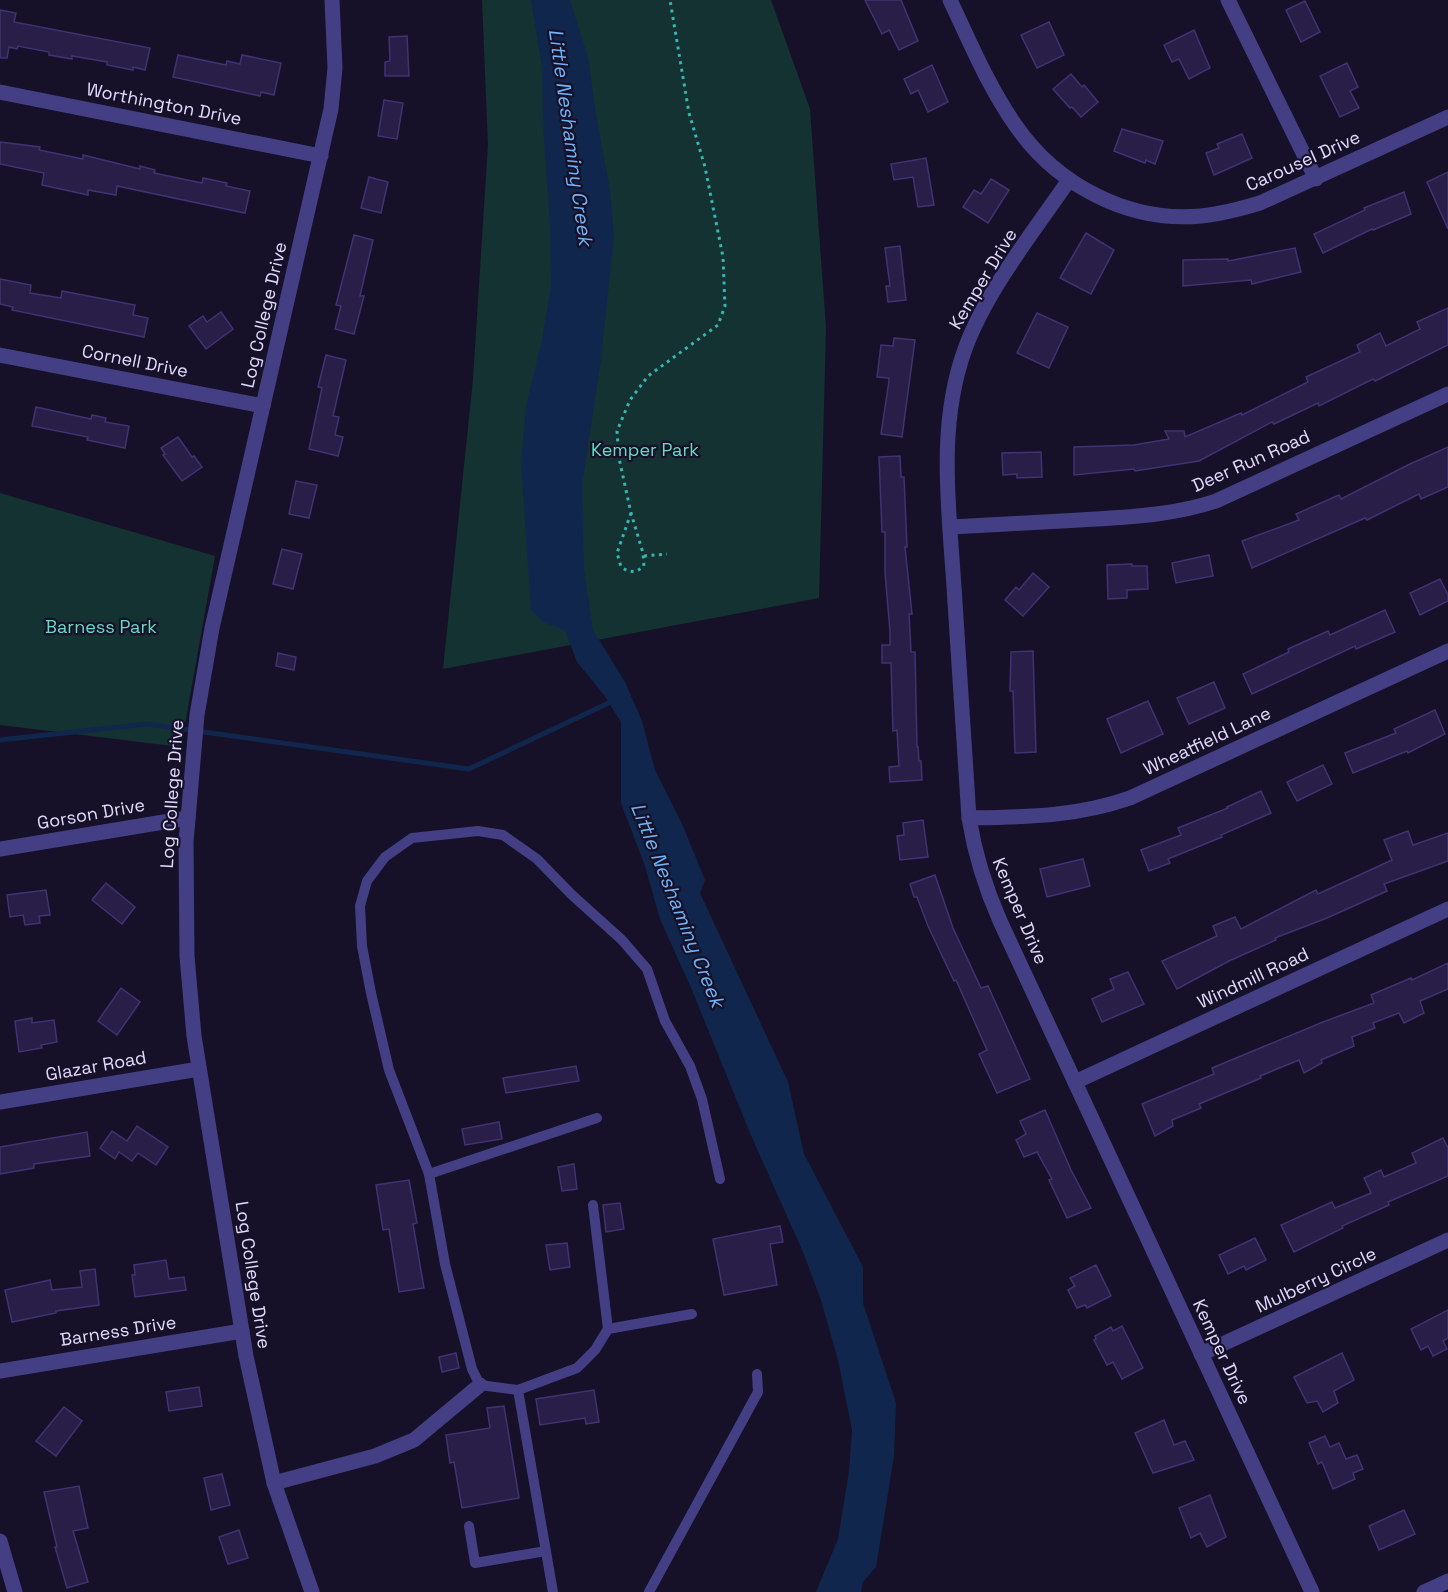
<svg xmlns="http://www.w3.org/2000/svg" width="1448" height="1592" font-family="'Space Grotesk',sans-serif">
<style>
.green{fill:#153232}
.water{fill:#11264c}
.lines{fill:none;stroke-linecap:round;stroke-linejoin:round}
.stream{stroke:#11264c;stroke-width:5}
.building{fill:#281e48;stroke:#413273;stroke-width:1.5}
.path{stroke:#36b5b2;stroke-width:3;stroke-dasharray:3 4.5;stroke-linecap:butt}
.lane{stroke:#443f85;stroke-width:10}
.street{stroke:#443f85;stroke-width:15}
.labels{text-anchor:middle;stroke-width:4.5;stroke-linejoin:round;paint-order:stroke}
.street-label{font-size:18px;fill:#e0dafd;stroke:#161128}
.park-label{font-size:18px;fill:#69dbc3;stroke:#161128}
.water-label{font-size:20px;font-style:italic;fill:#6eb3f8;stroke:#161128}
</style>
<rect width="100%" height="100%" fill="#161128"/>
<!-- green -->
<g class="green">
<path d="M 482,0 L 771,0 L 810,109 L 826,327 L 819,598 L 443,669 L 473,379 L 488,145 Z"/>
<path d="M 0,493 L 215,556 L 181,747 L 0,725 Z"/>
</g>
<!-- water -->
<path class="water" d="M 531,0 L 570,0 L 588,57 L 596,114 L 610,190 L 614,237 L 600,367 L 582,485 L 584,570 L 593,630 L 625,682 L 642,721 L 655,770 L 683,826 L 705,880 L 700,893 L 788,1082 L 804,1154 L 863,1267 L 863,1303 L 896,1403 L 894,1456 L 876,1567 L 863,1582 L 861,1592 L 816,1592 L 838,1539 L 849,1471 L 852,1430 L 838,1360 L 821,1300 L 803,1252 L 750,1133 L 692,990 L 660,919 L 645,866 L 621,803 L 621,722 L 604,695 L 577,662 L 565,630 L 543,622 L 531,610 L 521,463 L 526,406 L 542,340 L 551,285 L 550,224 L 543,127 L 542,68 Z"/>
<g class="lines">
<!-- stream -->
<path class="stream" d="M 0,740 L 147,724 L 469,769 L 615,700"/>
</g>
<!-- building -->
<g class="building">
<path d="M 865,0 L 901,0 L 918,41 L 899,50 L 889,30 L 882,34 Z"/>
<path d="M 1305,1 L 1320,32 L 1301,42 L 1286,10 Z"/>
<path d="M 0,10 L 16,13 L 14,22 L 150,48 L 145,70 L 133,67 L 133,70 L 107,65 L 107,62 L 72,56 L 72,59 L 49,55 L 49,52 L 18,46 L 17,49 L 9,47 L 7,58 L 0,58 Z"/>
<path d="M 1049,22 L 1064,55 L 1037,68 L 1021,35 Z"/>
<path d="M 1194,30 L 1210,68 L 1189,79 L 1179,59 L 1172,62 L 1164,45 Z"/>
<path d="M 407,36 L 409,76 L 385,76 L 385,62 L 390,61 L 389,37 Z"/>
<path d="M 178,55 L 226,65 L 227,61 L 240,64 L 242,55 L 281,63 L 274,95 L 261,92 L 260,96 L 173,77 Z"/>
<path d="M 1347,63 L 1358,87 L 1350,91 L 1359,108 L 1340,117 L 1320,76 Z"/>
<path d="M 932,65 L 948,102 L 928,112 L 918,90 L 911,94 L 904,79 Z"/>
<path d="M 1071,74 L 1082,87 L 1084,85 L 1098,102 L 1081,117 L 1072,107 L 1070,108 L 1053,89 Z"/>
<path d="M 384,100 L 403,103 L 397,139 L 378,136 Z"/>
<path d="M 1122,129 L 1163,141 L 1155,164 L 1146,160 L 1145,163 L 1114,151 Z"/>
<path d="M 1242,134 L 1252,158 L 1214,175 L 1206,153 L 1219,148 L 1217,144 Z"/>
<path d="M 0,142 L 40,147 L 39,150 L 83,159 L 83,155 L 140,169 L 140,166 L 155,170 L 154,173 L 202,183 L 203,178 L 227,183 L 226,186 L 250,191 L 245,213 L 117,186 L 116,195 L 88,190 L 88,195 L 42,185 L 44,173 L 0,164 Z"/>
<path d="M 926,158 L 934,205 L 918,207 L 913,177 L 894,180 L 891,164 Z"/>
<path d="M 1448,172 L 1448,229 L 1427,182 Z"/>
<path d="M 369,177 L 388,182 L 381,213 L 361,208 Z"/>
<path d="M 991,179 L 1009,190 L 988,223 L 963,207 L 974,190 L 981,194 Z"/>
<path d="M 1404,192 L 1411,214 L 1373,230 L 1372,229 L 1323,253 L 1314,234 L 1365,210 L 1364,208 Z"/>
<path d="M 1086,233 L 1114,250 L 1091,294 L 1060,278 Z"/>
<path d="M 354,235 L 373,240 L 360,296 L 364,296 L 354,334 L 335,329 L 341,306 L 336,305 Z"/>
<path d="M 900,246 L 906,300 L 888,302 L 886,286 L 890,286 L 885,248 Z"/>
<path d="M 1295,248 L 1301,272 L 1252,284 L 1251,280 L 1183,286 L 1183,260 L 1228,259 L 1228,261 Z"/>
<path d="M 0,279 L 31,285 L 30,293 L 61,298 L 62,291 L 135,305 L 133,315 L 148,318 L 144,337 L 12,310 L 13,307 L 0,304 Z"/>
<path d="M 1448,308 L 1448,345 L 1375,381 L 1373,379 L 1319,406 L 1318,403 L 1274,424 L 1272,422 L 1199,461 L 1135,471 L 1134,469 L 1074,475 L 1074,447 L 1134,445 L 1169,439 L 1165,431 L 1184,431 L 1185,437 L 1241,413 L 1242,415 L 1308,382 L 1306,377 L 1360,352 L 1357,345 L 1380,333 L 1386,346 L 1420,329 L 1417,322 Z"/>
<path d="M 221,312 L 233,329 L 206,349 L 189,326 L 203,316 L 207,322 Z"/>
<path d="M 1037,313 L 1068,327 L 1049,368 L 1017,353 Z"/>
<path d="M 894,338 L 915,340 L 902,437 L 881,434 L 889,381 L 889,378 L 877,377 L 881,345 L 893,346 Z"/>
<path d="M 326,355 L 346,360 L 333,416 L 339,417 L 335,435 L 343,437 L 338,456 L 309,449 L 322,388 L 318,387 Z"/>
<path d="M 36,407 L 91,419 L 92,415 L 106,418 L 105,422 L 129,426 L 125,448 L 87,440 L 88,437 L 32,426 Z"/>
<path d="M 178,437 L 192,457 L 194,456 L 202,467 L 182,481 L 163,455 L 165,454 L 161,448 Z"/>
<path d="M 1448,447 L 1448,487 L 1421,499 L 1419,494 L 1367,520 L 1365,518 L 1252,568 L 1242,541 L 1299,520 L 1296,514 L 1339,495 L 1341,499 L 1410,464 Z"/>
<path d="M 1041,452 L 1042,477 L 1017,478 L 1017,474 L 1003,475 L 1002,453 Z"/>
<path d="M 900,456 L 901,477 L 904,477 L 907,547 L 905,547 L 912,614 L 909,614 L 911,652 L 915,652 L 917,747 L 918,747 L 919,761 L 921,761 L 922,780 L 890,782 L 889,767 L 899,766 L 897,730 L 893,731 L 891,663 L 882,663 L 882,645 L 890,645 L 890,631 L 885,573 L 885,532 L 882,532 L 879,457 Z"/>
<path d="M 296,481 L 317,485 L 309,518 L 289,514 Z"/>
<path d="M 282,549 L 302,554 L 293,589 L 273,584 Z"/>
<path d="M 1209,555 L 1213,576 L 1176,583 L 1172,563 Z"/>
<path d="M 1132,564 L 1132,566 L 1147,566 L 1148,589 L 1127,590 L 1127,598 L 1108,599 L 1107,565 Z"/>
<path d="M 1033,573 L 1049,587 L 1023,616 L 1005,600 L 1016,587 L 1019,590 Z"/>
<path d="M 1440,579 L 1448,595 L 1448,601 L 1420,615 L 1410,593 Z"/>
<path d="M 1385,610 L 1395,632 L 1356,649 L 1355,646 L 1252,694 L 1243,674 L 1289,652 L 1288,649 L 1328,631 L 1330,635 Z"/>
<path d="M 1033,651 L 1036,752 L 1015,753 L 1013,691 L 1010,691 L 1011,652 Z"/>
<path d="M 278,653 L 296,657 L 294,670 L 276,666 Z"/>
<path d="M 1214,682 L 1225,708 L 1189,724 L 1177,698 Z"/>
<path d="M 1148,701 L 1163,734 L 1121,753 L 1107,719 Z"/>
<path d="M 1435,710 L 1445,734 L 1408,753 L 1407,751 L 1353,773 L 1345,753 L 1396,733 L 1394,729 Z"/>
<path d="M 1323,765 L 1332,784 L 1297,801 L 1287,782 Z"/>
<path d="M 1261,791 L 1271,813 L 1221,835 L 1222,837 L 1168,859 L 1170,863 L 1149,871 L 1141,850 L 1181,835 L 1178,828 L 1228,808 L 1227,807 Z"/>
<path d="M 923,820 L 928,857 L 900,860 L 897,836 L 904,835 L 903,823 Z"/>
<path d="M 1408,831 L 1413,845 L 1448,833 L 1448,861 L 1384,884 L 1387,891 L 1327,918 L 1275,938 L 1276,940 L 1229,961 L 1177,989 L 1162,961 L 1217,936 L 1213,926 L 1235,917 L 1241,929 L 1316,890 L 1318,894 L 1392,860 L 1384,840 Z"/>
<path d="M 1083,859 L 1090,886 L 1047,897 L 1040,869 Z"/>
<path d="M 935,875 L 953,928 L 981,988 L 988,986 L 1030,1079 L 997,1093 L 979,1054 L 987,1050 L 956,980 L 954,981 L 928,926 L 917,897 L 914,897 L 910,884 Z"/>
<path d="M 106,883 L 135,907 L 122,924 L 92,900 Z"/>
<path d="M 46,890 L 50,915 L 39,916 L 40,923 L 25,925 L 23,915 L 10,917 L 7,895 Z"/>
<path d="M 1448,963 L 1448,989 L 1420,1001 L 1424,1013 L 1404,1023 L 1399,1013 L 1373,1023 L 1375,1028 L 1352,1037 L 1354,1046 L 1321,1060 L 1322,1063 L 1304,1073 L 1299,1060 L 1260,1076 L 1261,1078 L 1199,1104 L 1201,1108 L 1172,1120 L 1173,1126 L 1155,1136 L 1142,1104 L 1214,1074 L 1212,1068 L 1323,1022 L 1374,1003 L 1371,995 L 1411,978 L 1412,980 Z"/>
<path d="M 1128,972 L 1144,1004 L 1102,1022 L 1092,999 L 1114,989 L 1110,979 Z"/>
<path d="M 121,988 L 140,1002 L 117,1035 L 98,1021 Z"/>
<path d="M 32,1018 L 32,1023 L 54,1020 L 57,1042 L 41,1045 L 42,1048 L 19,1052 L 15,1021 Z"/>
<path d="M 576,1066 L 579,1081 L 506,1093 L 503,1078 Z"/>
<path d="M 1045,1110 L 1071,1170 L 1091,1208 L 1067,1218 L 1049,1180 L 1052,1179 L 1037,1152 L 1024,1157 L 1016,1140 L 1026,1134 L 1020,1121 Z"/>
<path d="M 499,1122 L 502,1139 L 465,1145 L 462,1129 Z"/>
<path d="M 137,1126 L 168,1147 L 156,1165 L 138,1153 L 132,1161 L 119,1152 L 115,1159 L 100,1148 L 112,1131 L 127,1141 Z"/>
<path d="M 87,1132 L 90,1156 L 34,1164 L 34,1168 L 0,1174 L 0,1147 Z"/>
<path d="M 1443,1138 L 1448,1148 L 1448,1176 L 1388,1202 L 1389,1205 L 1342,1226 L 1343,1228 L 1294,1252 L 1281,1225 L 1332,1202 L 1335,1208 L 1371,1193 L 1364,1178 L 1381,1170 L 1384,1177 L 1416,1163 L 1412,1153 Z"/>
<path d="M 574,1164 L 577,1189 L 562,1191 L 558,1167 Z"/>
<path d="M 409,1180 L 417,1223 L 413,1224 L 424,1288 L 399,1292 L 389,1229 L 383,1230 L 376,1185 Z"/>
<path d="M 620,1203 L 624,1229 L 606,1232 L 603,1205 Z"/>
<path d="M 780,1226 L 783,1242 L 770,1244 L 777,1285 L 724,1295 L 713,1239 Z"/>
<path d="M 1255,1238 L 1266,1260 L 1246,1270 L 1244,1266 L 1228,1274 L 1219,1255 Z"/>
<path d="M 567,1243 L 570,1267 L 550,1270 L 546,1245 Z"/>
<path d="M 166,1260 L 169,1279 L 184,1277 L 186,1290 L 135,1297 L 132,1275 L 135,1275 L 134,1265 Z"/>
<path d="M 1096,1265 L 1111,1296 L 1087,1308 L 1085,1305 L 1077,1308 L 1068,1290 L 1075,1286 L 1070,1278 Z"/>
<path d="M 95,1269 L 99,1305 L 56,1311 L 56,1313 L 12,1322 L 5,1290 L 50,1280 L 52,1290 L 82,1287 L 80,1271 Z"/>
<path d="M 1448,1310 L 1448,1338 L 1443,1341 L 1447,1349 L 1433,1356 L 1428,1346 L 1421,1350 L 1411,1329 Z"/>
<path d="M 1122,1326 L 1143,1368 L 1122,1379 L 1113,1362 L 1107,1365 L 1094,1340 L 1096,1339 L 1095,1336 L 1111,1327 L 1113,1331 Z"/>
<path d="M 456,1353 L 459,1368 L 442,1372 L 439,1357 Z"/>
<path d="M 1342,1353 L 1354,1380 L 1334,1391 L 1338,1403 L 1323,1412 L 1317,1401 L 1307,1403 L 1294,1377 Z"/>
<path d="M 199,1387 L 202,1406 L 169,1411 L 166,1392 Z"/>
<path d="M 594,1390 L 599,1422 L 586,1424 L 585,1418 L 540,1425 L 536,1399 Z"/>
<path d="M 504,1406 L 519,1498 L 462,1508 L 454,1462 L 450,1463 L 446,1435 L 490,1428 L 487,1408 Z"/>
<path d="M 64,1407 L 82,1421 L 56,1456 L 36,1441 Z"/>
<path d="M 1164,1420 L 1174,1445 L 1185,1441 L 1194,1460 L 1153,1473 L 1135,1433 Z"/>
<path d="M 1325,1436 L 1330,1447 L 1339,1443 L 1346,1459 L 1357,1455 L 1363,1469 L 1353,1473 L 1355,1479 L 1333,1489 L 1322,1462 L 1318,1464 L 1309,1443 Z"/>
<path d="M 222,1474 L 230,1505 L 211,1510 L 204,1478 Z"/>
<path d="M 79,1486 L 88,1528 L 73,1531 L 88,1582 L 67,1588 L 55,1547 L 57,1547 L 44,1492 Z"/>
<path d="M 1210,1495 L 1226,1537 L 1207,1547 L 1200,1533 L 1191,1538 L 1179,1508 Z"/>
<path d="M 1404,1510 L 1415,1534 L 1379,1550 L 1369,1526 Z"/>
<path d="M 239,1530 L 248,1558 L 228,1564 L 219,1537 Z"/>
</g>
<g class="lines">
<!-- path -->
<g class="path">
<path d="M 631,513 L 617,553 L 621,567 C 630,573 636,573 644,566 L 643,553 L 631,513 L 619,458 L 617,431 L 630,400 L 648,376 L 718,325 L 725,306 L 723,257 L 705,167 L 689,113 L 670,0"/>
<path d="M 644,556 L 667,554"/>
</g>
<!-- lane -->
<g class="lane">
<path d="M 429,1174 L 597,1118"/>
<path d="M 593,1205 L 608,1329"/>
<path d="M 692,1314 L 608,1329 L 595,1350 L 577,1368 L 518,1390 L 480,1385 L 472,1369 L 445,1264 L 429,1174 L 389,1070 L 371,993 L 362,946 L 360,906 L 367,881 L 385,857 L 412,838 L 478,831 L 503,835 L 537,859 L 571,894 L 622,940 L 647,969 L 665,1021 L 690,1066 L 702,1099 L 720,1179"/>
<path d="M 518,1390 L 553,1592"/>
<path d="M 469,1526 L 475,1563 L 546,1551"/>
<path d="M 649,1592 L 758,1392 L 757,1374"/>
</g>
<!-- street -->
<g class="street">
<path d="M 950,0 C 970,42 989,88 1016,126 C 1057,185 1129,223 1201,216 C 1221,214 1240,209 1260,203 L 1448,117"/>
<path d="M 1228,0 L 1316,179"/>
<path d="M 0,92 L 321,156"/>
<path d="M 1069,180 C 1034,231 986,291 965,349 C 937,426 949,508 954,587 C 959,664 964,741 969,818 C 975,855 985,887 1000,921 L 1312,1592"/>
<path d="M 0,355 L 263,406"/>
<path d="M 951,527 C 994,525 1037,522 1080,520 C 1126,517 1171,516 1216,501 L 1448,394"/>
<path d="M 969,818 C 1026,817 1075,817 1130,798 L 1448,651"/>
<path d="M 0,849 L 188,818"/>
<path d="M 1075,1082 L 1448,909"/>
<path d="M 0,1102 L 199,1069"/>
<path d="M 1201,1354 L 1448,1240"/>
<path d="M 0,1371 L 242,1331"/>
<path d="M 274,1483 L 375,1456 L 414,1440 L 480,1385"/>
<path d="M 0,1541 L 15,1592"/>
<path d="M 312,1592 L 274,1483 L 246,1356 L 194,1036 L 187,956 L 186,842 L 197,715 L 212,628 L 331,109 L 335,68 L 332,0"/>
<path d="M 1424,1592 L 1448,1581"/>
</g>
</g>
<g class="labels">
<!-- street labels -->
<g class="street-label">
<text transform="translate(164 104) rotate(11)" y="6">Worthington Drive</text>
<text transform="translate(1303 161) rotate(-24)" y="6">Carousel Drive</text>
<text transform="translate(983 279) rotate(-59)" y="6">Kemper Drive</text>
<text transform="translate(264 315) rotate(-77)" y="6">Log College Drive</text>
<text transform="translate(135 361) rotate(11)" y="6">Cornell Drive</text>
<text transform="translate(1251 461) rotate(-24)" y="6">Deer Run Road</text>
<text transform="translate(1207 741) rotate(-25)" y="6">Wheatfield Lane</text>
<text transform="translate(172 794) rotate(-86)" y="6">Log College Drive</text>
<text transform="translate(91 814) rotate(-10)" y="6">Gorson Drive</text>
<text transform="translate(1020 911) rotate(67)" y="6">Kemper Drive</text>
<text transform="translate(1253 978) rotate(-25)" y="6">Windmill Road</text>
<text transform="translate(96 1066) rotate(-10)" y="6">Glazar Road</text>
<text transform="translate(253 1275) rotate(81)" y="6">Log College Drive</text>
<text transform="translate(1316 1280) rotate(-25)" y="6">Mulberry Circle</text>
<text transform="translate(118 1331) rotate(-9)" y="6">Barness Drive</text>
<text transform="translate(1222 1352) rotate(65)" y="6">Kemper Drive</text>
</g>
<!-- park labels -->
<g class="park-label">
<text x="645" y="456">Kemper Park</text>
<text x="101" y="633">Barness Park</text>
</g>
<!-- water labels -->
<g class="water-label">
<text transform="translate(571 137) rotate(82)" y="7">Little Neshaminy Creek</text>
<text transform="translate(678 905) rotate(68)" y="7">Little Neshaminy Creek</text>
</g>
</g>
</svg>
